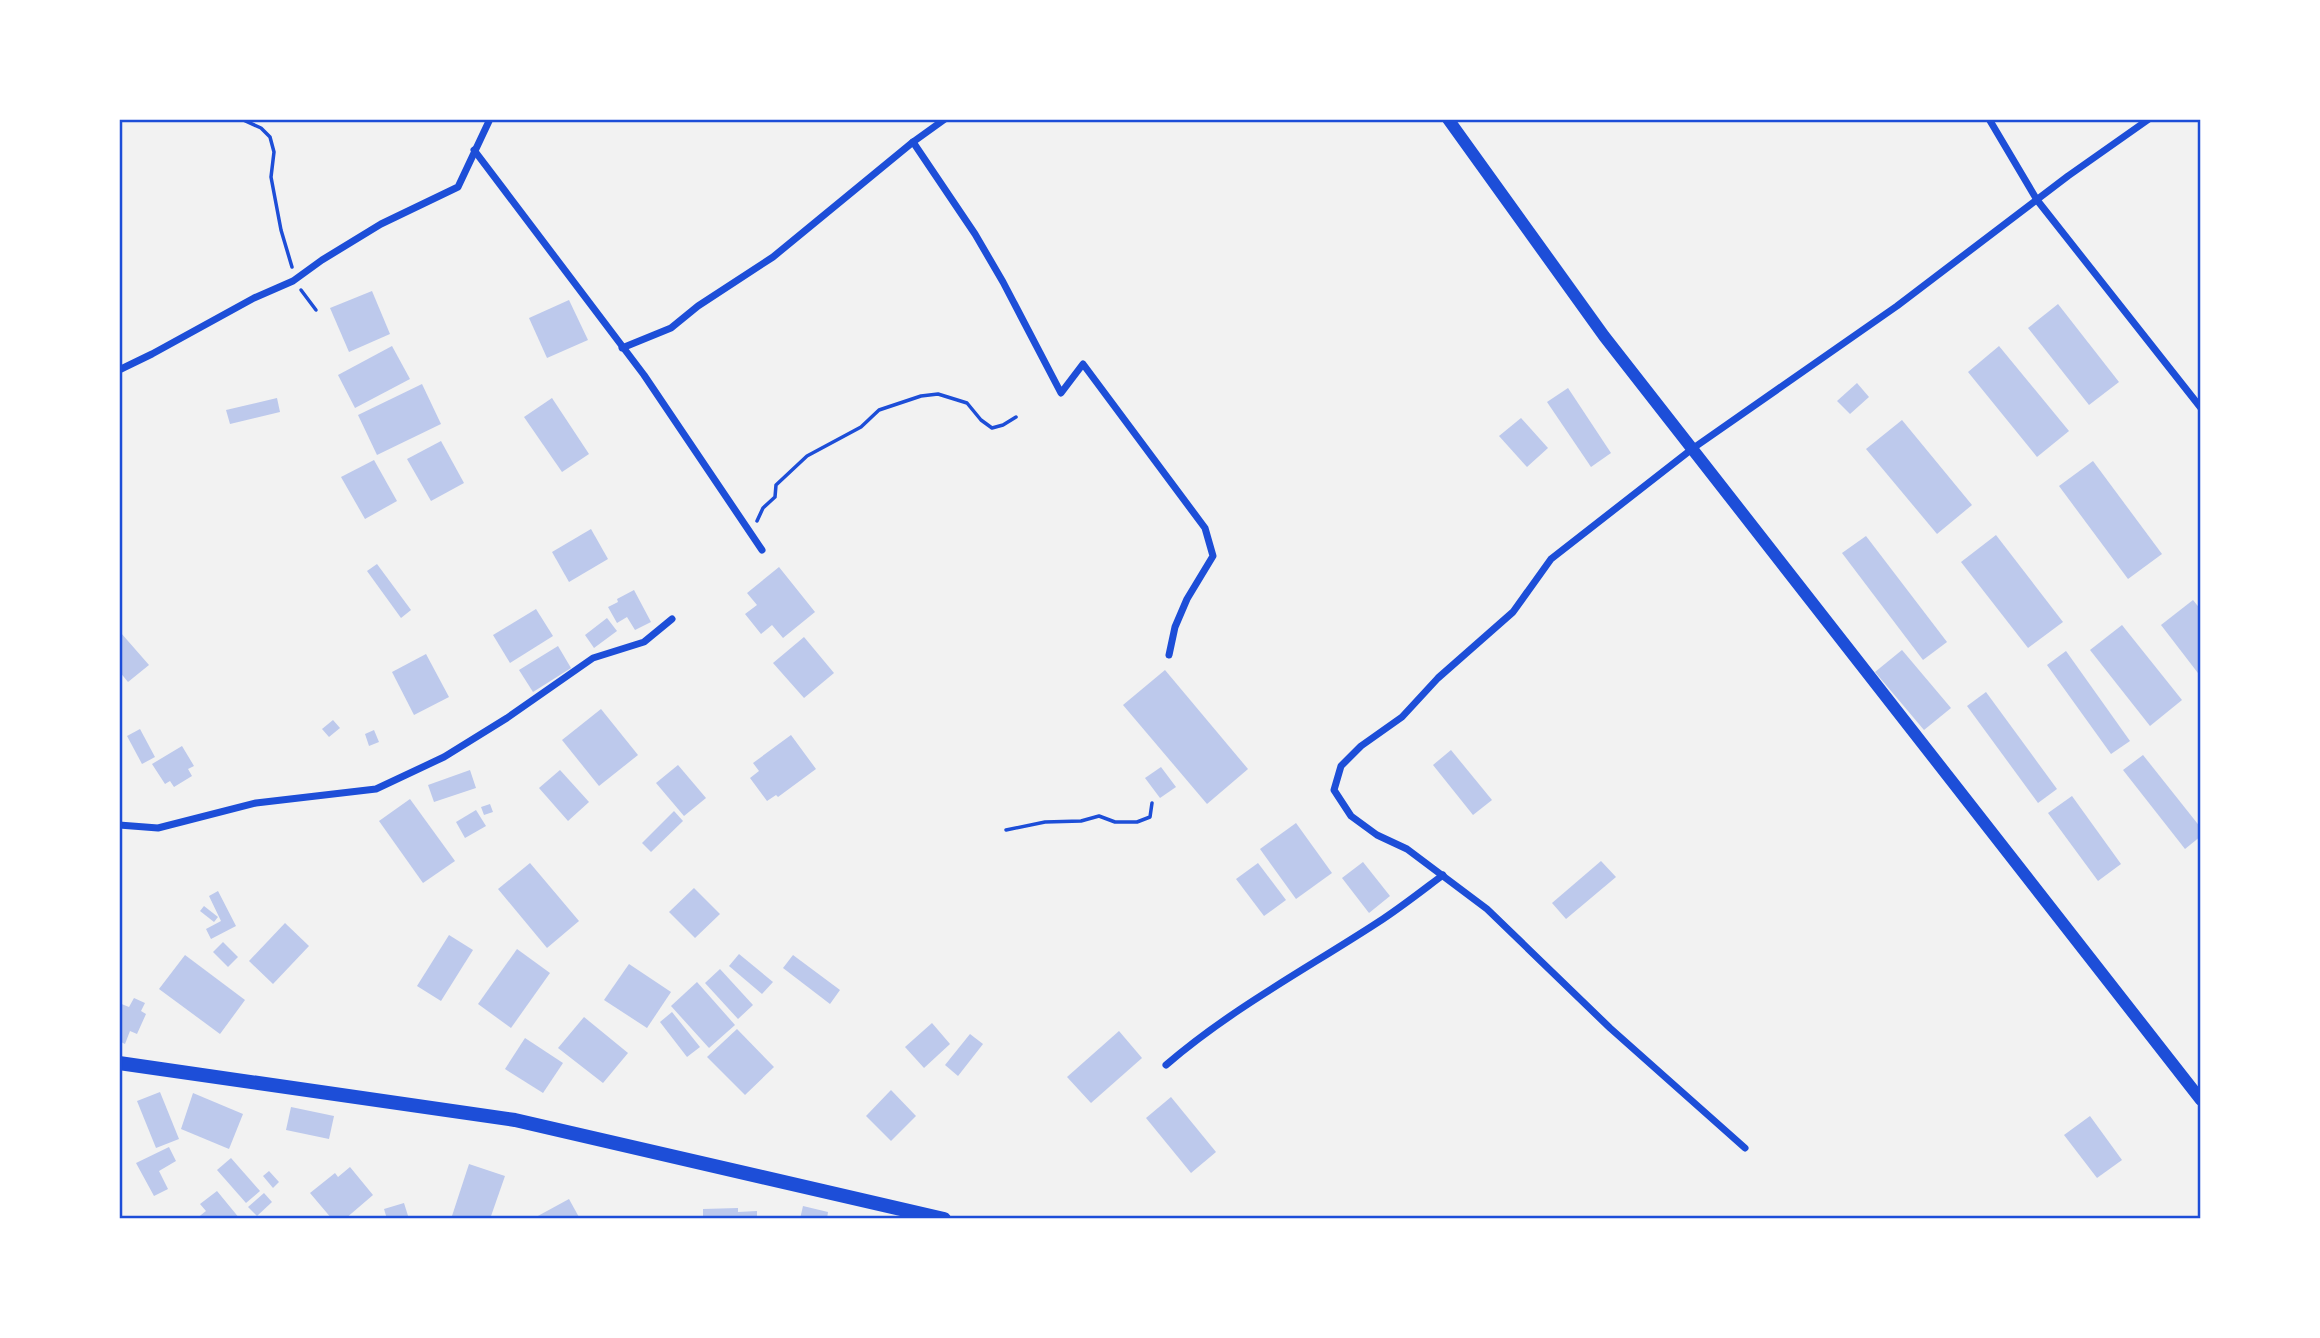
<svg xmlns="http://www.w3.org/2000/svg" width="2320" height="1338" font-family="Literata,serif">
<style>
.building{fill:#bdc9ec}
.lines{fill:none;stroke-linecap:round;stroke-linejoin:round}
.path{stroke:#1d4ed8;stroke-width:3.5}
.minor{stroke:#1d4ed8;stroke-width:7}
.tertiary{stroke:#1d4ed8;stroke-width:12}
.secondary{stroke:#1d4ed8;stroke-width:14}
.neatline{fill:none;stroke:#1d4ed8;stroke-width:2.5}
</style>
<rect width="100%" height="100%" fill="#f2f2f2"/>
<!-- building -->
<g class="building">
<path d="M 372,291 L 390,334 L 349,352 L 330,308 Z"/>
<path d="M 569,300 L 588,340 L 547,358 L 529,318 Z"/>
<path d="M 2058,304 L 2119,382 L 2089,405 L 2028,328 Z"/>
<path d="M 392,346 L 410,379 L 355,408 L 338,375 Z"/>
<path d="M 1999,346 L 2069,431 L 2037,457 L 1968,372 Z"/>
<path d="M 1857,383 L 1869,397 L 1850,414 L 1837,401 Z"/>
<path d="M 422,384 L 441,424 L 377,455 L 358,415 Z"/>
<path d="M 1568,388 L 1611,453 L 1591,467 L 1547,402 Z"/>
<path d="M 277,398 L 280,412 L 230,424 L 226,410 Z"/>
<path d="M 552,398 L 589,454 L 562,472 L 524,417 Z"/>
<path d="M 1521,418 L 1548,448 L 1527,467 L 1499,436 Z"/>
<path d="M 1902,420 L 1972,505 L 1937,534 L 1866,449 Z"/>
<path d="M 441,441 L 464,483 L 431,501 L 407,459 Z"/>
<path d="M 374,460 L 397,501 L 365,519 L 341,477 Z"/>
<path d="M 2093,461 L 2162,554 L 2128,579 L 2059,486 Z"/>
<path d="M 591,529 L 608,559 L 569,582 L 552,552 Z"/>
<path d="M 1996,535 L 2063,622 L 2028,648 L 1961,562 Z"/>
<path d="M 1866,536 L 1947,642 L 1923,660 L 1842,553 Z"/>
<path d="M 377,564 L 411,610 L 401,618 L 367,571 Z"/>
<path d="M 779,567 L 815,612 L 783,638 L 772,625 L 761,634 L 745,614 L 757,605 L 747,593 Z"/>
<path d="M 634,590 L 651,622 L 635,630 L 627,617 L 617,623 L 608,607 L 618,602 L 617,599 Z"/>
<path d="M 2193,600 L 2201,610 L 2201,677 L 2161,625 Z"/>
<path d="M 536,609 L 553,636 L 510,663 L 493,635 Z"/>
<path d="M 607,618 L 617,631 L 594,648 L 585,635 Z"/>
<path d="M 2122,625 L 2182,700 L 2150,726 L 2090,650 Z"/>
<path d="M 121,633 L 149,665 L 128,682 L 119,671 L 119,634 Z"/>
<path d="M 804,637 L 834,673 L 804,698 L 773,663 Z"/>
<path d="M 558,646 L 571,668 L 533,692 L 519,670 Z"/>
<path d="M 1902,650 L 1951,708 L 1924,730 L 1875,672 Z"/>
<path d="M 2066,651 L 2130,741 L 2111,754 L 2047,665 Z"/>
<path d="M 426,654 L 449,697 L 414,715 L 392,672 Z"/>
<path d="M 1165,670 L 1248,769 L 1207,804 L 1123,705 Z"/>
<path d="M 1986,692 L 2057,789 L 2038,803 L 1967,706 Z"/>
<path d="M 601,709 L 638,755 L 599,786 L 562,740 Z"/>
<path d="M 333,720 L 340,728 L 329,737 L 322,729 Z"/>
<path d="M 140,729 L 155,757 L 142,764 L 127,736 Z"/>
<path d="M 374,730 L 379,742 L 369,746 L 365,734 Z"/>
<path d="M 791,735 L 816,769 L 778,797 L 776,795 L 767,801 L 750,778 L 759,771 L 753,763 Z"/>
<path d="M 182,746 L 194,766 L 188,769 L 192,776 L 174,787 L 170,781 L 165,784 L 152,764 Z"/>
<path d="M 1451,750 L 1492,800 L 1473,815 L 1433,765 Z"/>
<path d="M 2143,755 L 2201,828 L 2201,836 L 2185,849 L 2123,770 Z"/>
<path d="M 678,765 L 706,798 L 684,816 L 656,783 Z"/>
<path d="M 1161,767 L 1176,787 L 1160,798 L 1145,778 Z"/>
<path d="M 470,770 L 476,788 L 434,802 L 428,785 Z"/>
<path d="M 560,770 L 589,802 L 568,821 L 539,788 Z"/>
<path d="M 2072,796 L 2121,864 L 2098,881 L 2048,813 Z"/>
<path d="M 410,799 L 455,861 L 423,883 L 379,821 Z"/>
<path d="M 490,804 L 493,812 L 484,815 L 481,807 Z"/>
<path d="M 476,810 L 486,826 L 465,838 L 456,822 Z"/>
<path d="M 674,811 L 683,821 L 651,852 L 642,843 Z"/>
<path d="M 1296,823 L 1332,873 L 1296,899 L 1260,849 Z"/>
<path d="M 1601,861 L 1616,877 L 1566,919 L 1552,903 Z"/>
<path d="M 1363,862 L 1390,896 L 1369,913 L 1342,878 Z"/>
<path d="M 530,863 L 579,921 L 547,948 L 498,889 Z"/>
<path d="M 1258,863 L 1286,900 L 1264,916 L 1236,879 Z"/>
<path d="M 694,888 L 720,914 L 695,938 L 669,912 Z"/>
<path d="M 218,891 L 236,926 L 211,939 L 206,929 L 221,921 L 209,896 Z"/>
<path d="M 204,906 L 218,917 L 214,922 L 200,911 Z"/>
<path d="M 285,923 L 309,946 L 273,984 L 249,961 Z"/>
<path d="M 449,935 L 473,950 L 441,1001 L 417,986 Z"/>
<path d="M 223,942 L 238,957 L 228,967 L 213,952 Z"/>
<path d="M 517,949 L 550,973 L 511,1028 L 478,1004 Z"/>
<path d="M 739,954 L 773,982 L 762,994 L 729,966 Z"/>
<path d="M 185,955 L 245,1000 L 220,1034 L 159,989 Z"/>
<path d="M 793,955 L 840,990 L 830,1004 L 783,968 Z"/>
<path d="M 629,964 L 671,992 L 647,1028 L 604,1000 Z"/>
<path d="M 720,969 L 753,1005 L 738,1019 L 705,983 Z"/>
<path d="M 697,982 L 735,1025 L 709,1048 L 671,1006 Z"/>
<path d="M 134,998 L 145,1003 L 141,1011 L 146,1014 L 137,1034 L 130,1031 L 125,1044 L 119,1041 L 119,1003 L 129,1007 Z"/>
<path d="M 672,1012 L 700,1047 L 687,1057 L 660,1022 Z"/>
<path d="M 584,1017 L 628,1053 L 603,1083 L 558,1048 Z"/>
<path d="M 932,1023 L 950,1044 L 924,1068 L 905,1047 Z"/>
<path d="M 737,1029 L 774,1067 L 745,1095 L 707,1057 Z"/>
<path d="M 1119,1031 L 1142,1058 L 1091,1103 L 1067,1077 Z"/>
<path d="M 970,1034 L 983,1044 L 958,1076 L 945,1065 Z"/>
<path d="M 525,1038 L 563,1063 L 543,1093 L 505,1069 Z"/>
<path d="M 891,1090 L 916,1116 L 891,1141 L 866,1116 Z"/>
<path d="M 160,1092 L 179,1139 L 156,1148 L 137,1101 Z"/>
<path d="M 193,1093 L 243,1114 L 229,1149 L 181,1129 Z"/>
<path d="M 1171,1097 L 1216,1152 L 1191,1173 L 1146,1118 Z"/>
<path d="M 291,1107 L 334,1116 L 329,1139 L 286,1130 Z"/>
<path d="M 2090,1116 L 2122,1160 L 2097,1178 L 2064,1135 Z"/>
<path d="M 169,1147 L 176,1161 L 159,1171 L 168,1189 L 154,1196 L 136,1163 Z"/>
<path d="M 231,1158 L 260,1191 L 246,1203 L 217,1170 Z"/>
<path d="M 469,1164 L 505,1176 L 490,1219 L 451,1219 Z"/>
<path d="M 350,1167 L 373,1195 L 345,1219 L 332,1219 L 310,1193 L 335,1173 L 338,1177 Z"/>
<path d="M 269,1171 L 279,1182 L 273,1188 L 263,1176 Z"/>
<path d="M 217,1191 L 240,1219 L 196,1219 L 206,1211 L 200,1204 Z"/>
<path d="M 264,1193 L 272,1202 L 257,1216 L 248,1207 Z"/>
<path d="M 569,1199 L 580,1219 L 537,1219 L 536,1217 Z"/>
<path d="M 404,1203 L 409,1219 L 387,1219 L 384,1209 Z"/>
<path d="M 803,1206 L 828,1212 L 827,1219 L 800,1219 Z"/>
<path d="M 738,1208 L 738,1212 L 757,1211 L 757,1219 L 703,1219 L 703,1209 Z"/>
</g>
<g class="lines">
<!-- path -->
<g class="path">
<path d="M 241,119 L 261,128 L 270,137 L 274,152 L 271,177 L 281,230 L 292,267"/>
<path d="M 301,290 L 316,310"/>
<path d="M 757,521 L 763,508 L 775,497 L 776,485 L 807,456 L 861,427 L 879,410 L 921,396 L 938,394 L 967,403 L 981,420 L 992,428 L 1003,425 L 1016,417"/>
<path d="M 1006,830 L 1045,822 L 1081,821 L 1099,816 L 1115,822 L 1137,822 L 1150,817 L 1152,803"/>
</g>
<!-- minor -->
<g class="minor">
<path d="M 1989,119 L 2037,200 L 2201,408"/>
<path d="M 913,142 L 975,234 L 1003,282 L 1061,393 L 1083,364 L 1205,528 L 1213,556 L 1187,599 L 1175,627 L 1169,655"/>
<path d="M 474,150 L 644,375 L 762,550"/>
<path d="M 622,348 L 671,328 L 698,306 L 773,257 L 913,142 L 945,119"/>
<path d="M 119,370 L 152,354 L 254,298 L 293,281 L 322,260 L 381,224 L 458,187 L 490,119"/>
<path d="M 119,825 L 158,828 L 256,803 L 376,789 L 444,757 L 507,718 L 593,658 L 644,642 L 672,619"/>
<path d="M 1166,1065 C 1232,1008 1310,967 1383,919 C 1404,905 1423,890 1443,875"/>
<path d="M 1745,1148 L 1610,1028 L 1487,909 L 1407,849 L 1377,835 L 1351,816 L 1334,790 L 1341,766 L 1361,746 L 1402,717 L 1438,678 L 1513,612 L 1551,559 L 1692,449 L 1897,306 L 2068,176 L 2149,119"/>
</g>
<!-- tertiary -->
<path class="tertiary" d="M 1448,119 L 1604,336 L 2201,1100"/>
<!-- secondary -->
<path class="secondary" d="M 119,1063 L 515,1120 L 944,1219"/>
</g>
<!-- border -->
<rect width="2320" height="1338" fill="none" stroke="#ffffff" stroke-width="242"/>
<rect x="121" y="121" width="2078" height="1096" class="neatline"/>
</svg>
